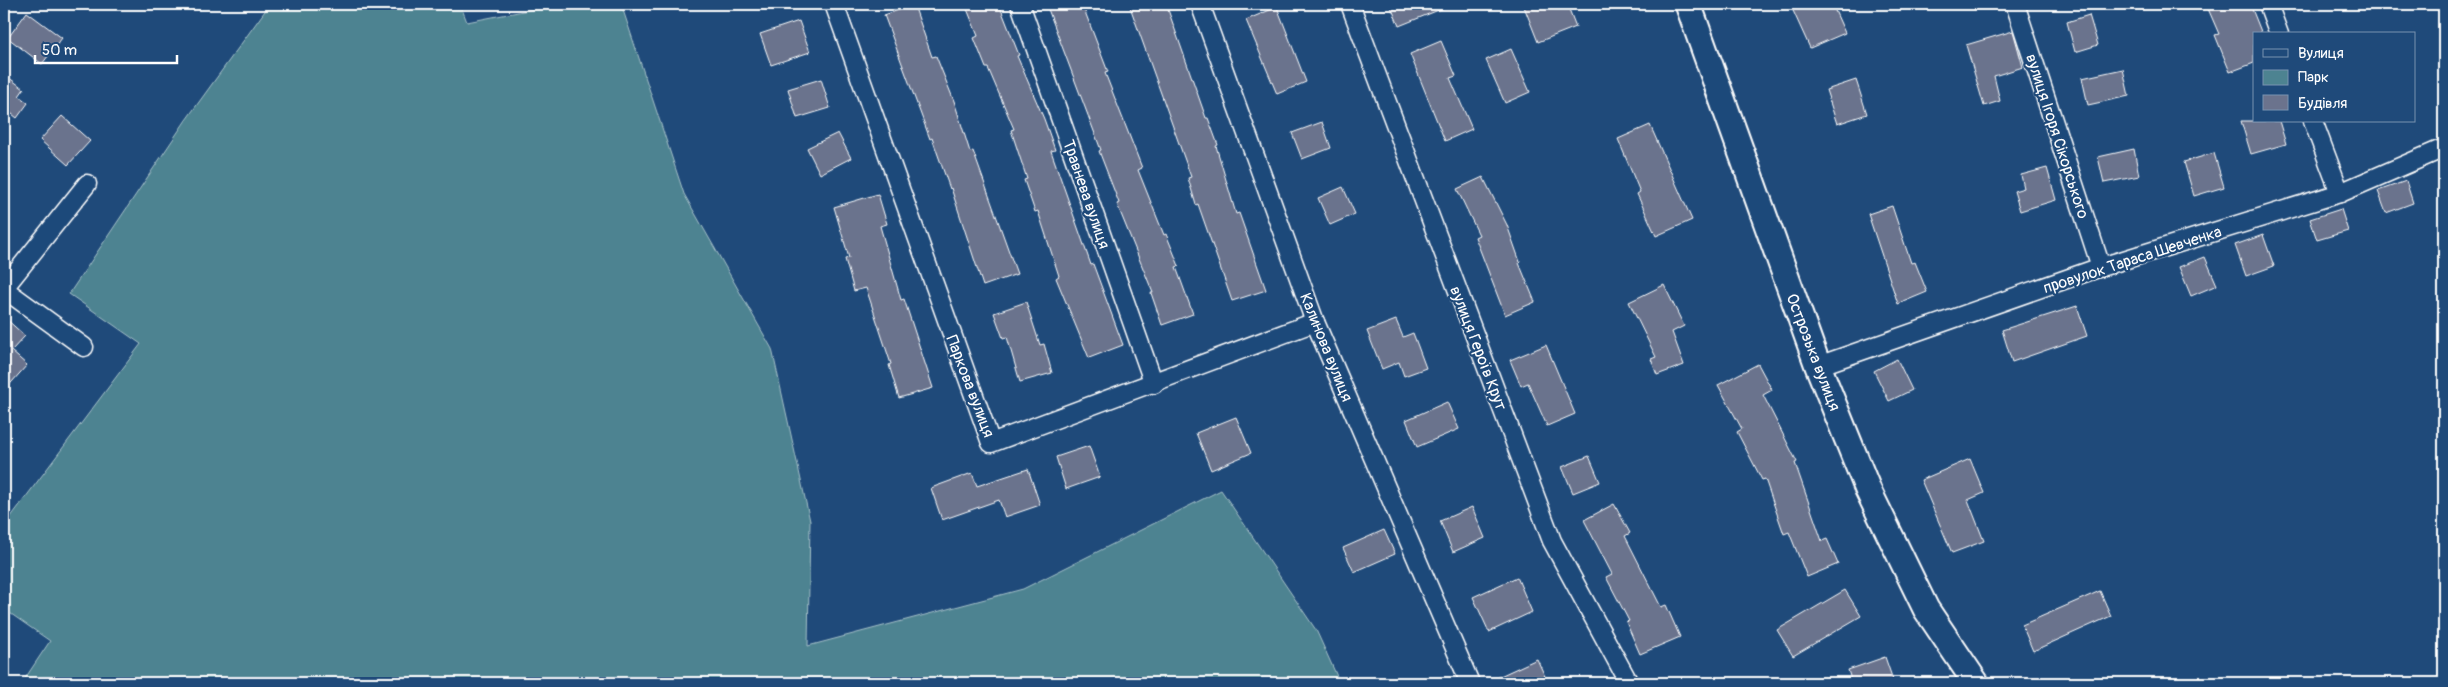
<svg xmlns="http://www.w3.org/2000/svg" width="2448" height="687" font-family="Pangolin,sans-serif">
<style>
.green{fill:#4d8391;stroke:#a6c1c8}
.building{fill:#6b738d;stroke:#fff}
.lines{fill:none;stroke-linecap:round;stroke-linejoin:round}
.minor-casing{stroke:#fff;stroke-width:21}
.secondary-casing{stroke:#fff;stroke-width:29}
.minor{stroke:#1f4a7a;stroke-width:18}
.secondary{stroke:#1f4a7a;stroke-width:25}
.labels{text-anchor:middle;stroke-width:4.5;stroke-linejoin:round;paint-order:stroke}
.street-label{font-size:16px;fill:#fff;stroke:#1f4a7a}
</style>
<rect width="100%" height="100%" fill="#1f4a7a"/>
<filter id="ink" filterUnits="userSpaceOnUse"><feTurbulence type="fractalNoise" baseFrequency=".02" numOctaves="2"/><feDisplacementMap in="SourceGraphic" scale="10" xChannelSelector="R" yChannelSelector="G"/><feConvolveMatrix kernelMatrix="1 2 1 2 8 2 1 2 1" color-interpolation-filters="sRGB"/></filter>
<g filter="url(#ink)">
<!-- green -->
<path class="green" d="M 270,4 L 460,4 L 467,22 L 559,4 L 621,4 L 684,194 L 772,349 L 810,521 L 808,646 L 1023,589 L 1221,490 L 1316,630 L 1340,683 L 22,683 L 50,641 L 4,609 L 4,526 L 141,344 L 69,294 L 186,120 Z"/>
<!-- building -->
<g class="building">
<path d="M 965,4 L 999,4 L 1019,55 L 1017,56 L 1044,119 L 1055,150 L 1051,151 L 1091,265 L 1093,264 L 1123,345 L 1089,358 L 1056,278 L 1059,276 L 1038,211 L 1035,212 L 1024,180 L 1027,179 L 1011,130 L 1014,129 L 988,68 L 986,68 L 974,38 L 978,36 Z"/>
<path d="M 1062,4 L 1082,4 L 1108,72 L 1105,73 L 1142,168 L 1138,170 L 1164,235 L 1166,234 L 1179,266 L 1176,267 L 1193,314 L 1162,325 L 1151,293 L 1153,293 L 1117,204 L 1119,203 L 1099,151 L 1101,150 L 1048,9 Z"/>
<path d="M 1129,4 L 1166,4 L 1206,118 L 1208,118 L 1218,145 L 1216,146 L 1236,214 L 1239,213 L 1266,290 L 1232,301 L 1198,204 L 1196,205 L 1188,178 L 1191,177 Z"/>
<path d="M 1390,4 L 1451,4 L 1451,5 L 1399,26 Z"/>
<path d="M 1523,4 L 1567,4 L 1576,27 L 1538,42 Z"/>
<path d="M 1790,4 L 1832,4 L 1845,33 L 1810,48 Z"/>
<path d="M 2206,4 L 2250,4 L 2262,34 L 2254,34 L 2254,63 L 2230,72 L 2215,35 L 2219,34 Z"/>
<path d="M 914,5 L 932,57 L 936,56 L 954,101 L 970,152 L 973,151 L 1017,274 L 983,286 L 951,188 L 950,189 L 932,138 L 930,139 L 884,15 Z"/>
<path d="M 1277,7 L 1306,82 L 1277,94 L 1246,20 Z"/>
<path d="M 27,12 L 62,38 L 42,64 L 8,38 Z"/>
<path d="M 2089,15 L 2098,45 L 2075,52 L 2067,22 Z"/>
<path d="M 799,21 L 810,52 L 771,65 L 760,34 Z"/>
<path d="M 2013,31 L 2023,67 L 1994,76 L 2000,101 L 1984,106 L 1966,45 Z"/>
<path d="M 1441,41 L 1456,76 L 1450,78 L 1472,129 L 1445,141 L 1410,54 Z"/>
<path d="M 1511,49 L 1530,92 L 1505,103 L 1486,60 Z"/>
<path d="M 2123,69 L 2129,96 L 2088,105 L 2082,78 Z"/>
<path d="M 4,74 L 24,89 L 19,96 L 28,103 L 17,118 L 7,110 L 4,115 Z"/>
<path d="M 821,79 L 830,108 L 797,118 L 788,89 Z"/>
<path d="M 1856,80 L 1867,114 L 1837,124 L 1826,90 Z"/>
<path d="M 62,116 L 90,141 L 68,165 L 40,140 Z"/>
<path d="M 2241,121 L 2279,121 L 2286,144 L 2251,154 Z"/>
<path d="M 1322,122 L 1331,148 L 1302,159 L 1292,133 Z"/>
<path d="M 1650,125 L 1692,220 L 1656,236 L 1637,194 L 1640,192 L 1618,139 Z"/>
<path d="M 838,133 L 851,158 L 820,174 L 807,148 Z"/>
<path d="M 2134,149 L 2139,176 L 2104,183 L 2098,157 Z"/>
<path d="M 2214,153 L 2224,187 L 2194,196 L 2184,162 Z"/>
<path d="M 2047,168 L 2056,200 L 2020,211 L 2014,191 L 2024,188 L 2021,175 Z"/>
<path d="M 1483,177 L 1507,225 L 1520,262 L 1519,263 L 1535,302 L 1505,315 L 1475,237 L 1479,235 L 1457,189 Z"/>
<path d="M 2406,181 L 2413,203 L 2386,213 L 2378,191 Z"/>
<path d="M 1343,187 L 1355,214 L 1330,225 L 1318,198 Z"/>
<path d="M 878,194 L 887,224 L 880,226 L 901,300 L 904,299 L 933,388 L 899,398 L 889,365 L 891,364 L 866,288 L 854,291 L 845,259 L 849,258 L 834,207 Z"/>
<path d="M 1892,206 L 1911,263 L 1915,262 L 1927,292 L 1898,304 L 1868,214 Z"/>
<path d="M 2341,209 L 2348,231 L 2317,240 L 2310,219 Z"/>
<path d="M 2263,235 L 2274,266 L 2246,276 L 2235,245 Z"/>
<path d="M 2205,257 L 2217,285 L 2191,296 L 2179,267 Z"/>
<path d="M 1664,285 L 1684,326 L 1672,332 L 1684,365 L 1657,375 L 1651,359 L 1656,357 L 1629,302 Z"/>
<path d="M 1026,302 L 1040,345 L 1044,344 L 1052,373 L 1020,382 L 1007,337 L 1003,338 L 994,313 Z"/>
<path d="M 2077,306 L 2087,336 L 2012,362 L 2002,330 Z"/>
<path d="M 4,317 L 25,336 L 11,351 L 27,365 L 4,391 Z"/>
<path d="M 1396,320 L 1403,337 L 1413,333 L 1426,368 L 1404,376 L 1399,362 L 1382,369 L 1367,331 Z"/>
<path d="M 1546,345 L 1575,414 L 1547,426 L 1528,383 L 1521,386 L 1510,360 Z"/>
<path d="M 1897,359 L 1912,390 L 1889,401 L 1874,371 Z"/>
<path d="M 1758,364 L 1772,390 L 1763,395 L 1797,462 L 1795,463 L 1822,541 L 1827,539 L 1838,564 L 1807,577 L 1789,532 L 1784,534 L 1765,479 L 1762,480 L 1737,432 L 1742,429 L 1718,385 Z"/>
<path d="M 1447,402 L 1459,429 L 1417,447 L 1406,420 Z"/>
<path d="M 1236,417 L 1251,453 L 1211,470 L 1196,433 Z"/>
<path d="M 1089,446 L 1100,477 L 1066,489 L 1056,457 Z"/>
<path d="M 1589,456 L 1600,482 L 1573,493 L 1562,467 Z"/>
<path d="M 1970,459 L 1984,493 L 1968,500 L 1984,541 L 1952,553 L 1921,480 Z"/>
<path d="M 1028,469 L 1040,505 L 1005,517 L 999,500 L 942,520 L 931,488 L 972,473 L 977,486 Z"/>
<path d="M 1614,504 L 1630,533 L 1625,536 L 1661,607 L 1666,605 L 1680,637 L 1640,654 L 1626,622 L 1629,621 L 1606,577 L 1612,574 L 1584,520 Z"/>
<path d="M 1472,507 L 1485,538 L 1453,552 L 1440,521 Z"/>
<path d="M 1384,530 L 1395,554 L 1354,572 L 1343,548 Z"/>
<path d="M 1517,577 L 1532,612 L 1489,632 L 1473,597 Z"/>
<path d="M 1845,590 L 1861,616 L 1793,656 L 1777,630 Z"/>
<path d="M 2100,591 L 2111,616 L 2033,651 L 2022,625 Z"/>
<path d="M 1885,657 L 1894,683 L 1852,683 L 1848,670 Z"/>
<path d="M 1537,659 L 1548,683 L 1485,683 Z"/>
</g>
<g class="lines">
<!-- minor casing -->
<g class="minor-casing">
<g id="minor">
<path d="M 834,4 L 991,443 L 1315,322"/>
<path d="M 1020,4 L 1154,384"/>
<path d="M 1200,4 L 1315,322 L 1470,683"/>
<path d="M 1350,4 L 1552,541 L 1629,683"/>
<path d="M 2015,4 L 2101,267"/>
<path d="M 2268,4 L 2279,34"/>
<path d="M 2313,121 L 2340,193"/>
<path d="M 4,288 L 87,184"/>
<path d="M 4,289 L 84,347"/>
<path d="M 1818,366 L 2101,267 L 2340,193 L 2444,148"/>
</g>
</g>
<!-- secondary casing -->
<g class="secondary-casing">
<path id="secondary" d="M 1688,4 L 1818,366 L 1868,490 L 1926,609 L 1976,683"/>
</g>
<!-- minor -->
<use href="#minor" class="minor"/>
<!-- secondary -->
<use href="#secondary" class="secondary"/>
</g>
</g>
<g class="labels">
<!-- street labels -->
<g class="street-label">
<text transform="translate(2058 136) rotate(72)" y="6">вулиця Ігоря Сікорського</text>
<text transform="translate(1087 194) rotate(71)" y="6">Травнева вулиця</text>
<text transform="translate(2132 259) rotate(-18)" y="6">провулок Тараса Шевченка</text>
<text transform="translate(1327 347) rotate(68)" y="6">Калинова вулиця</text>
<text transform="translate(1479 348) rotate(69)" y="6">вулиця Героїв Крут</text>
<text transform="translate(1814 352) rotate(69)" y="6">Острозька вулиця</text>
<text transform="translate(971 386) rotate(69)" y="6">Паркова вулиця</text>
</g>
</g>
<!-- margin -->
<rect width="2448" height="687" fill="none" stroke="#1f4a7a" stroke-width="20"/>
<rect x="10" y="10" width="2428" height="667" fill="none" stroke="#fff" stroke-width="2" filter="url(#ink)"/>
<!-- legend -->
<rect x="2253" y="32" width="162" height="90" fill="#1f4a7a" stroke="#7992af"/>
<rect x="2263" y="49" width="25" height="8" fill="#1f4a7a" stroke="#7992af"/>
<text x="2298" y="58" font-size="15" fill="#ffffff">Вулиця</text>
<rect x="2263" y="70" width="25" height="15" fill="#4d8391" stroke="#7992af"/>
<text x="2298" y="82" font-size="15" fill="#ffffff">Парк</text>
<rect x="2263" y="95" width="25" height="15" fill="#6b738d" stroke="#7992af"/>
<text x="2298" y="108" font-size="15" fill="#ffffff">Будівля</text>
<!-- scale -->
<path d="M35 55v8h142v-8" fill="none" stroke="#ffffff" stroke-width="2.5"/>
<text x="42" y="55" font-size="15" fill="#ffffff" stroke="#1f4a7a" stroke-width="4" paint-order="stroke">50 m</text>
</svg>
